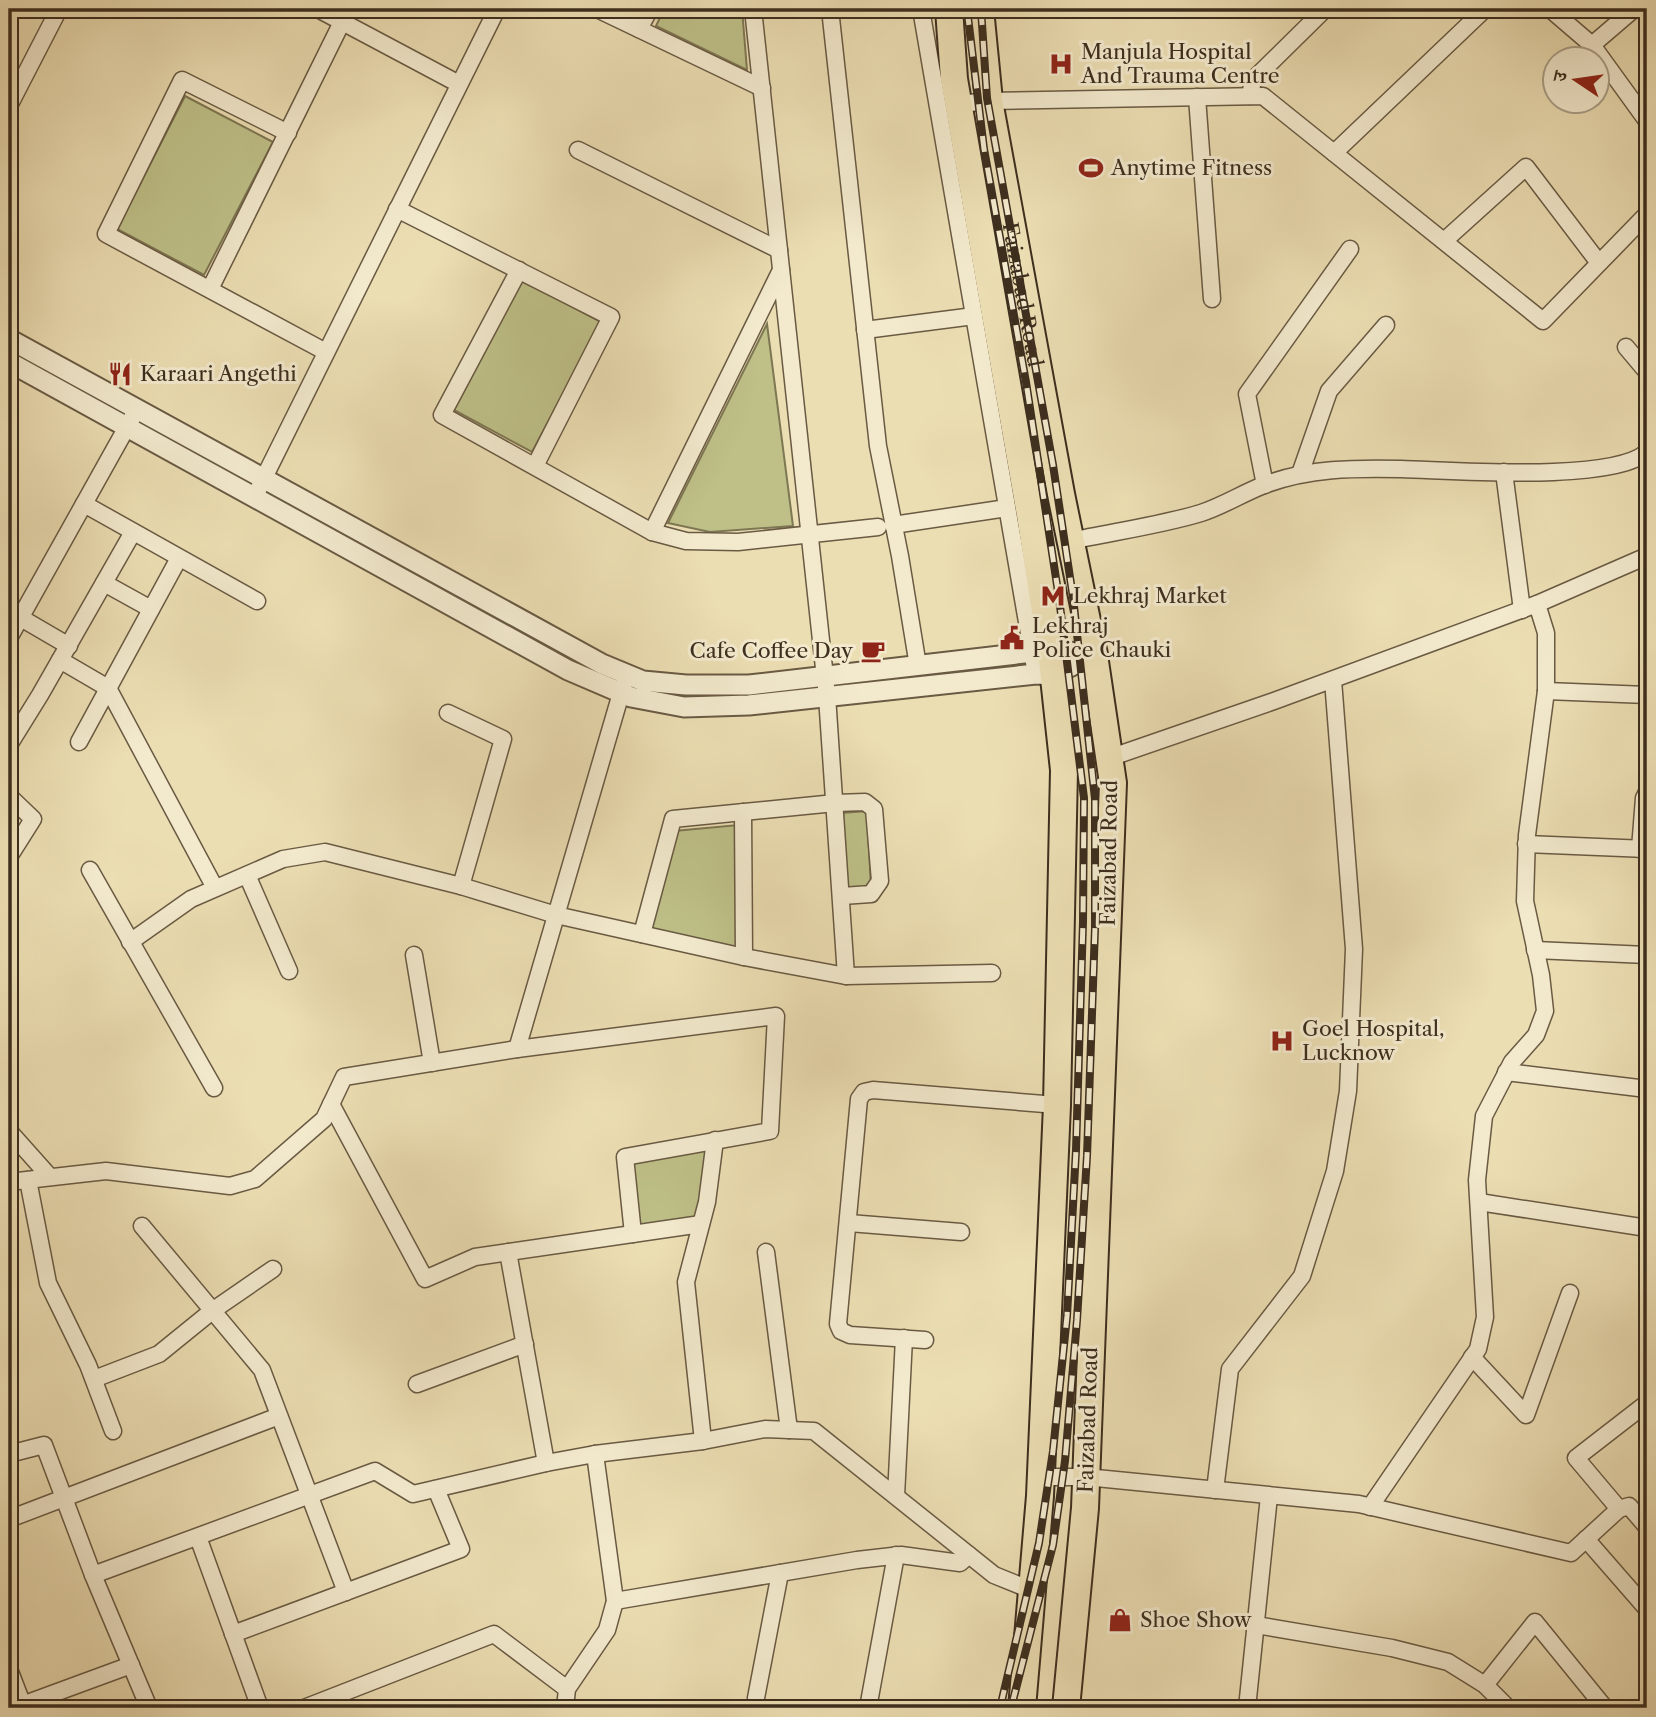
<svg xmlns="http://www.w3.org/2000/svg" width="1656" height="1717" font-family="'Libre Caslon Text','Noto Serif Devanagari',serif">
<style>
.green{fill:#bec088;stroke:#7e7753;stroke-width:2}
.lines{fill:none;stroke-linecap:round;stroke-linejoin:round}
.minor-casing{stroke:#695a43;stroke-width:19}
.tertiary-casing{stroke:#695a43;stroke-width:23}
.primary-casing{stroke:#3d2e1e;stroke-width:30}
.minor{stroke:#f3eace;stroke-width:16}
.tertiary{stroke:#f3eace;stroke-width:19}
.primary{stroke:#ecdeb3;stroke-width:26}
.rail-casing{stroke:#3d2e1e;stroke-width:8}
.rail{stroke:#f3eace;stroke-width:5;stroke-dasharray:16;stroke-linecap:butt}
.labels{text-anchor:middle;stroke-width:6;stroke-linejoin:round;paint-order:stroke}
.poi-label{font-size:21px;fill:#3d2e1e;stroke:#f3eace;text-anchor:start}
.street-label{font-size:21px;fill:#3d2e1e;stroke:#f3eace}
</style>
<rect width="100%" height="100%" fill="#ecdeb3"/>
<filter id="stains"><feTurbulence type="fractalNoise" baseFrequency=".00286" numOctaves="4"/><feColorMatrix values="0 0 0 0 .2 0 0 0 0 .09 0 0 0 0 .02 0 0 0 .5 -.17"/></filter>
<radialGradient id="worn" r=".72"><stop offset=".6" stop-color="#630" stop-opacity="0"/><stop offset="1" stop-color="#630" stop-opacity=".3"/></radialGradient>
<!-- green -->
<g class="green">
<path d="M 664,9 L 742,9 L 747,70 L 656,26 Z"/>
<path d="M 185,96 L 273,142 L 204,275 L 117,229 Z"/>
<path d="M 522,280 L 601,322 L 532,452 L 454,410 Z"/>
<path d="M 767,324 L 793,526 L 710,532 L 668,523 Z"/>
<path d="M 867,811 L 871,887 L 846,889 L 841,813 Z"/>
<path d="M 738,825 L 738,950 L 647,930 L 674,831 Z"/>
<path d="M 710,1148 L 698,1219 L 637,1229 L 628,1161 Z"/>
</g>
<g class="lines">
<!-- minor casing -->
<g class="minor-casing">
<g id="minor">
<path d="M 318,9 L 459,84"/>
<path d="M 597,9 L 762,88"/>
<path d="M 753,9 L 827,696 L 846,976"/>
<path d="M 830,9 L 878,446 L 900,556 L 918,666"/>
<path d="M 921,9 L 1036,674"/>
<path d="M 1550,9 L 1592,45 L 1647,121"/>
<path d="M 639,29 L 650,9"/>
<path d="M 1592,45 L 1634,9"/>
<path d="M 1250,96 L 1253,80 L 1325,9"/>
<path d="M 1197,97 L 1212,299"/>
<path d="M 959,104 L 989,101 L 1263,96 L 1543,321 L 1647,214"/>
<path d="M 9,106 L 59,9"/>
<path d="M 288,133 L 182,80 L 106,234 L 326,352"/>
<path d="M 578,150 L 779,250"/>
<path d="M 1334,153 L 1485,9"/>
<path d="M 397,209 L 611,317 L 535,466"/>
<path d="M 1444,241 L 1526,167 L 1599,263"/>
<path d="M 519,270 L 442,415 L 652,532 L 686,541 L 738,542 L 878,527"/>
<path d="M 210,289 L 342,22"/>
<path d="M 865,330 L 974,316"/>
<path d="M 1626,347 L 1647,372"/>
<path d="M 1504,472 L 1522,610"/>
<path d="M 1300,474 L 1329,391 L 1386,325"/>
<path d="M 1265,485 L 1247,394 L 1350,249"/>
<path d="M 254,498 L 497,9"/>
<path d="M 84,504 L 257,601"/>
<path d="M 893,525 L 1007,508"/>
<path d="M 652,532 L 781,270"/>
<path d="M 1071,541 C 1112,532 1162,525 1201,513 C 1223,506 1243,493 1264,485 C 1309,468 1354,468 1401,469 C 1451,470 1612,483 1647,452"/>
<path d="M 104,583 L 151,609"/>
<path d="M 9,611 L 69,646"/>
<path d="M 9,638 L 137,409"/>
<path d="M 60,660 L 108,688 L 215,888"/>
<path d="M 1546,691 L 1647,695"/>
<path d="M 448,713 L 503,739 L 461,886"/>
<path d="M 79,742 L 179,558"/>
<path d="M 9,745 L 40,695 L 133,532"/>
<path d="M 1109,758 L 1274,701 L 1537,604 L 1647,556"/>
<path d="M 9,796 L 33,819 L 9,857"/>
<path d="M 743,812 L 744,957"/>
<path d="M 1526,844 L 1647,849"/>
<path d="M 1640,849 L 1644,798 L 1647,792"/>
<path d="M 90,870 L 214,1088"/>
<path d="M 247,875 L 289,971"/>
<path d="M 642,934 L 673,819 L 835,803 L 865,802 L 874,809 L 880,881 L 871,894 L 842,896"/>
<path d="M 130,942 L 191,899 L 283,859 L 325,852 L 461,886 L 556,915 L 744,957 L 846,976 L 992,973"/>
<path d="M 1535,950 L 1647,955"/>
<path d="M 414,955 L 432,1063"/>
<path d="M 517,1049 L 624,683"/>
<path d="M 1506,1072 L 1647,1089"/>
<path d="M 331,1104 L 425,1279 L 475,1257 L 701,1224"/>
<path d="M 9,1131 L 50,1177"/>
<path d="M 28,1180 L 48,1283 L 88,1365 L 113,1431"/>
<path d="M 9,1182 L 106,1171 L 230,1186 L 255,1179 L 324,1119 L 344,1077 L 517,1049 L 776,1016 L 770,1131 L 625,1157 L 633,1234"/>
<path d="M 1479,1202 L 1647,1228"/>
<path d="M 849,1223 L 961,1232"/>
<path d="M 142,1226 L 262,1370 L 346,1592"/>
<path d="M 508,1252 L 546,1463"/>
<path d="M 766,1252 L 789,1430"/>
<path d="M 925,1340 L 850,1335 L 841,1331 L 838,1324 L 859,1099 L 864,1092 L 873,1090 L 1057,1105"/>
<path d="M 1472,1357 L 1526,1415 L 1570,1293"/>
<path d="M 94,1379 L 159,1354 L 212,1311 L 273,1269"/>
<path d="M 417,1384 L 525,1344"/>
<path d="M 703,1441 L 686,1282 L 707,1202 L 715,1140"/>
<path d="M 9,1454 L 44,1445 L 93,1575 L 149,1708"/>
<path d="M 1041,1477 L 1086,1477 L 1359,1504 L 1571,1553 L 1619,1509 L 1576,1458 L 1647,1403"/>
<path d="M 1215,1490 L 1230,1369 L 1302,1276 L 1335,1171 L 1348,1091 L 1354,949 L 1333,680"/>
<path d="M 896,1496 L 904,1338"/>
<path d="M 1370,1507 L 1478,1349 L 1485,1317 L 1477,1180 L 1484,1116 L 1512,1062 L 1536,1035 L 1545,1011 L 1541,975 L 1525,901 L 1527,835 L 1546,691 L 1546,633 L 1537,604"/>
<path d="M 1619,1509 L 1629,1506 L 1647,1527"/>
<path d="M 9,1519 L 279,1416"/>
<path d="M 198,1537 L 260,1708"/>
<path d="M 1586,1539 L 1647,1609"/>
<path d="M 93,1575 L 375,1471 L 413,1494 L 546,1463 L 595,1454 L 703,1441 L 765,1429 L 814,1431 L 994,1575 L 1031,1590"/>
<path d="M 615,1601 L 857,1560 L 901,1555 L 960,1563 L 969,1555"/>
<path d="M 1256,1625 L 1392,1648 L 1448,1662 L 1485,1685 L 1508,1708"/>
<path d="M 233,1634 L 461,1549 L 436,1489"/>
<path d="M 9,1669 L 24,1708"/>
<path d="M 1485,1685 L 1535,1622 L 1605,1708"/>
<path d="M 756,1698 L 780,1573"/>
<path d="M 14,1708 L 131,1665"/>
<path d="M 304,1708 L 494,1634 L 567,1689"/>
<path d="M 565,1708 L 567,1689 L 607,1630 L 615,1601 L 595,1454"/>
<path d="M 868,1708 L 896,1555"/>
<path d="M 1247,1708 L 1269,1496"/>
</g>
</g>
<!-- tertiary casing -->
<g class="tertiary-casing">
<g id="tertiary">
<path d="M 9,339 L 602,664 L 643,681 L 686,685 L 749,685 L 1051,650 L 1094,655"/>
<path d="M 9,362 L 568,670 L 631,697 L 684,707 L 749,705 L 1036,674 L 1053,675 L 1094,655"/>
</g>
</g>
<!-- primary casing -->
<g class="primary-casing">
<g id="primary">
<path d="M 949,9 L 954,79 L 1030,515 L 1051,650 L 1064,770 L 1057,1105 L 1040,1496 L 1022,1708"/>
<path d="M 980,9 L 989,101 L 1061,494 L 1094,655 L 1113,783 L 1085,1508 L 1066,1708"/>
</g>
</g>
<!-- minor -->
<use href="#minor" class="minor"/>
<!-- tertiary -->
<use href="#tertiary" class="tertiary"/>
<!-- primary -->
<use href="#primary" class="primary"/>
<!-- rail casing -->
<g class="rail-casing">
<g id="rail">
<path d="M 967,9 L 984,149 L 1026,382 L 1059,598 L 1084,798 L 1083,922 L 1076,1150 L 1067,1316 L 1053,1451 L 1039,1543 L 1000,1708"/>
<path id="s1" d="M 981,9 L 987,98 L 1053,465 L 1073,597 L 1095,799 L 1095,928 L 1087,1156 L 1077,1320 L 1065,1461 L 1053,1545 L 1011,1708"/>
</g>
</g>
<!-- rail -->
<use href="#rail" class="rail"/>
</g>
<!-- icons -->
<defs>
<g id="hospital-bare" transform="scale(1.89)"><path d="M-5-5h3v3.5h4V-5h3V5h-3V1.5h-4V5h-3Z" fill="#8f2418" stroke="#f3eace" stroke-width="2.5" paint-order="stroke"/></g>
<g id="stadium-bare" transform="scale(1.89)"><path d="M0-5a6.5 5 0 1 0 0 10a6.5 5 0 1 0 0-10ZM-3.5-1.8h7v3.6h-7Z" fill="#8f2418" stroke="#f3eace" stroke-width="2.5" paint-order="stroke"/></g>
<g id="restaurant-bare" transform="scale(1.89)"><path d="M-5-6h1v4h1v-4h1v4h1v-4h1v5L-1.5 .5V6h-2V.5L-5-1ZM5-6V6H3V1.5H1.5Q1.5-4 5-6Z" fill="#8f2418" stroke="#f3eace" stroke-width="2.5" paint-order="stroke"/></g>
<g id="metro-bare" transform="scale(1.89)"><path d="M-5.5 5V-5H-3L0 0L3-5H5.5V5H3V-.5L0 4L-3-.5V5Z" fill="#8f2418" stroke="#f3eace" stroke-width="2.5" paint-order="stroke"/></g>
<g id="civic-bare" transform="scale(1.89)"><path d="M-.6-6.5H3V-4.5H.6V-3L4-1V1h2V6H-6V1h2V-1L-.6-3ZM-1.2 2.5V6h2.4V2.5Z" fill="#8f2418" stroke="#f3eace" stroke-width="2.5" paint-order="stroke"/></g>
<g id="cafe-bare" transform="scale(1.89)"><path d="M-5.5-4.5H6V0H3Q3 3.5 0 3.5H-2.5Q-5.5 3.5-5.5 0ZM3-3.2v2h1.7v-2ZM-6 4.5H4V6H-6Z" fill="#8f2418" stroke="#f3eace" stroke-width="2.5" paint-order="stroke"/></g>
<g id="shop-bare" transform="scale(1.89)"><path d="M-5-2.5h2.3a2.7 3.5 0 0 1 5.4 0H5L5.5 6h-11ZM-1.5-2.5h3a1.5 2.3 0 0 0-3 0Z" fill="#8f2418" stroke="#f3eace" stroke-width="2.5" paint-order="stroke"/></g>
</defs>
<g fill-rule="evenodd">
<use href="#hospital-bare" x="1061" y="64"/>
<use href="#stadium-bare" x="1091" y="168"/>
<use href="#restaurant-bare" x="120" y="374"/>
<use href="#metro-bare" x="1053" y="596"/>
<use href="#civic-bare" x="1012" y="638"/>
<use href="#cafe-bare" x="873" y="651"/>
<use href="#hospital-bare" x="1282" y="1041"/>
<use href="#shop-bare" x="1120" y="1620"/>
</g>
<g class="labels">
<!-- poi labels -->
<g class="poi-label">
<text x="1081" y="59">Manjula Hospital<tspan x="1081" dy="24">And Trauma Centre</tspan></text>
<text x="1111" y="175">Anytime Fitness</text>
<text x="140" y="381">Karaari Angethi</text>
<text x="1073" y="603">Lekhraj Market</text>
<text x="1032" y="633">Lekhraj<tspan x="1032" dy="24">Police Chauki</tspan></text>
<text x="853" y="658" text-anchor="end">Cafe Coffee Day</text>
<text x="1302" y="1036">Goel Hospital,<tspan x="1302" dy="24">Lucknow</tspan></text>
<text x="1140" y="1627">Shoe Show</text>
</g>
<!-- street labels -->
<g class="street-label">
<text dy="7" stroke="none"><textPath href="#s1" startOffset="289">Faizabad Road</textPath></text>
<text transform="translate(1109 853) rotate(-89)" y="7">Faizabad Road</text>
<text transform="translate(1088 1420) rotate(-88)" y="7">Faizabad Road</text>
</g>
</g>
<!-- margin -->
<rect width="1656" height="1717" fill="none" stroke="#ecdeb3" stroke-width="35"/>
<rect x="10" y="10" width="1635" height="1696" fill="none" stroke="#3d2e1e" stroke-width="3.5"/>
<rect x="18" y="18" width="1621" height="1682" fill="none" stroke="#3d2e1e" stroke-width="2"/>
<!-- north arrow -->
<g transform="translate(1576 80) rotate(283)"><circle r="33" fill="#f3eace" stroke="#aa9f88" stroke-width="2"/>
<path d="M0-5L12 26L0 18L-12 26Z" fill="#8f2418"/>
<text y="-10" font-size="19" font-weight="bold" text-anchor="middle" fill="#3d2e1e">उ</text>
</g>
<rect width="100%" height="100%" filter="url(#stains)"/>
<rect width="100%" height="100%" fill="url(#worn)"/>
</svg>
